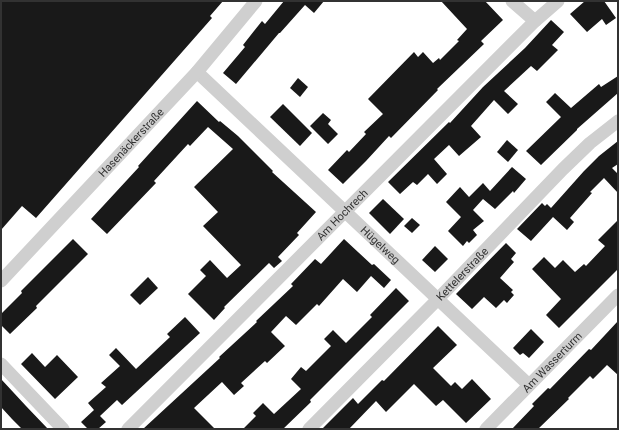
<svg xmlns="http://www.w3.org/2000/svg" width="619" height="430" font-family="Roboto,sans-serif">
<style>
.building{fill:#191919}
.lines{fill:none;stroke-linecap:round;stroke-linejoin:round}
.minor{stroke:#cfcfcf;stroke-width:13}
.labels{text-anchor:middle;stroke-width:4;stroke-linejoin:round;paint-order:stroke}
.street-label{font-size:11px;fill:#323232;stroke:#fff}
</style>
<rect width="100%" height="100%" fill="#fff"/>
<!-- building -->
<g class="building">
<path d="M 1,1 L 223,1 L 210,16 L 212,18 L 36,218 L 22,206 L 1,230 Z"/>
<path d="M 284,1 L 324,1 L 314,13 L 305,5 L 280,33 L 279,33 L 236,84 L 223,73 L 245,47 L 243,45 L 254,31 L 262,21 L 265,24 Z"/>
<path d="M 441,1 L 485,1 L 503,20 L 481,41 L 484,44 L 437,89 L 438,90 L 391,138 L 389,136 L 366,161 L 343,184 L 328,170 L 347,150 L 349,152 L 366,134 L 364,132 L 383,114 L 368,99 L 414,52 L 418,57 L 423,52 L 433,63 L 439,58 L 440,60 L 459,41 L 457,40 L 467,29 Z"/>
<path d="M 585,1 L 604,1 L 616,18 L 606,25 L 602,19 L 587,32 L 570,14 Z"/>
<path d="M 551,20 L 564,32 L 552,45 L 558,50 L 537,71 L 531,66 L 504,91 L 518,104 L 508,114 L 494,100 L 471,126 L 481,137 L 459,156 L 449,145 L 434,159 L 447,174 L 437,184 L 428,174 L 417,185 L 413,182 L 400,194 L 388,182 L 449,122 L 450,123 L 483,87 L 525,48 Z"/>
<path d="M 618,76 L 618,93 L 577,129 L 577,130 L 541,165 L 526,151 L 561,117 L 546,102 L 555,93 L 571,108 L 599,84 L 601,87 Z"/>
<path d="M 298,78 L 308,87 L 300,97 L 290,88 Z"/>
<path d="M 197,101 L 219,122 L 220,121 L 238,136 L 273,171 L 272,172 L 316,212 L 297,233 L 299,235 L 278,257 L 282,261 L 274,268 L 269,263 L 224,307 L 225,308 L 214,320 L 188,294 L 206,276 L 200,270 L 210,260 L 227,278 L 241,265 L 203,226 L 218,212 L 194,187 L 233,149 L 208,127 L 190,146 L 188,144 L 154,181 L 156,183 L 107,234 L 91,219 L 139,167 L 138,166 Z"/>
<path d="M 283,104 L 312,133 L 300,146 L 270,117 Z"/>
<path d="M 323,113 L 331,120 L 328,124 L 338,134 L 328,144 L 310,126 Z"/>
<path d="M 507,140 L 518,150 L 508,162 L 497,152 Z"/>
<path d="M 618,141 L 618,164 L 612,168 L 618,174 L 618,193 L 604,178 L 590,192 L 592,193 L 570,218 L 574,222 L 567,230 L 553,217 L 531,241 L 517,229 L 542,203 L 545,206 L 547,204 L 551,208 L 584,171 L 599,156 Z"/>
<path d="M 512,167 L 526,179 L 514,193 L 513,191 L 495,209 L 483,199 L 473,210 L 484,221 L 473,230 L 477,235 L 469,243 L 467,241 L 463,246 L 448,231 L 461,217 L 446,202 L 460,187 L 469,197 L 483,183 L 490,191 Z"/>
<path d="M 383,199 L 404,219 L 390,234 L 369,213 Z"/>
<path d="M 412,218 L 420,225 L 412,233 L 404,226 Z"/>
<path d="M 618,220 L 618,269 L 559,328 L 546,315 L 561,299 L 532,269 L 544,257 L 555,268 L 563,260 L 575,272 L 584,264 L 586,266 L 605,246 L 598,240 Z"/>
<path d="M 73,239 L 88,254 L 36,306 L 37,308 L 10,334 L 1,325 L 1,314 L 22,293 L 21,291 Z"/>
<path d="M 344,239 L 372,265 L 374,264 L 391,280 L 384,288 L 371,276 L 357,292 L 343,279 L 319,306 L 317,304 L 296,325 L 286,316 L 271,332 L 285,346 L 267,363 L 265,361 L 241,383 L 244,386 L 234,395 L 222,382 L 194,408 L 215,429 L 143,429 L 220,358 L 219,357 L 257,322 L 256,321 L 293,286 L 291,284 L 315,259 L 321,264 Z"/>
<path d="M 506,243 L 516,253 L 511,259 L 514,262 L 500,278 L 513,290 L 511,292 L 514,295 L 507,303 L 504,300 L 496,308 L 484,297 L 472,309 L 456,294 Z"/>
<path d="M 435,246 L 448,259 L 435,272 L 422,260 Z"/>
<path d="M 148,277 L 158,288 L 140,305 L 130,295 Z"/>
<path d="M 396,288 L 409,301 L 310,400 L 311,402 L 283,429 L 243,429 L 256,416 L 253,413 L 263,403 L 274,414 L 301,389 L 291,379 L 301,367 L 306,371 L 331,346 L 324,339 L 333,330 L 346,343 L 372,317 L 370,315 Z"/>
<path d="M 185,317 L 200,333 L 122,405 L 117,400 L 100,416 L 106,422 L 98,429 L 88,429 L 81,422 L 94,410 L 88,403 L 106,387 L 101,383 L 120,366 L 109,355 L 116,348 L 136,369 L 170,337 L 167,334 Z"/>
<path d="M 618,321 L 618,375 L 607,365 L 593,379 L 590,376 L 568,398 L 569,399 L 538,429 L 512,429 L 534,406 L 532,404 L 548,388 L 550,389 L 589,349 L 591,350 Z"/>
<path d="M 438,326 L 457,345 L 433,368 L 451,386 L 455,382 L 462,389 L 472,379 L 491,399 L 466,423 L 443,400 L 436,406 L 414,384 L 386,412 L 376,401 L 349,429 L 322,429 L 353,398 L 358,404 L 382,380 L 384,381 Z"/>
<path d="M 531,329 L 544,342 L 529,358 L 523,353 L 520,355 L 513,348 Z"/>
<path d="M 32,353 L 45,367 L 57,355 L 78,377 L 55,399 L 21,364 Z"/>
<path d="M 1,379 L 26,406 L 48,429 L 22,429 L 12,419 L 1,407 Z"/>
</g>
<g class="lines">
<!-- minor -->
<g class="minor">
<path d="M 512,1 L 535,21"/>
<path id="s1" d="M 197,72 L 529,385"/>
<path id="s2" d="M 1,281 L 197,72 L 256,1"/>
<path d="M 1,364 L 63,429"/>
<path id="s3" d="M 128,429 L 535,21 L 558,1"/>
<path id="s4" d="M 309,429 L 437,300 L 563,169 L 590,143 L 618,121"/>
<path id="s5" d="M 486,429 L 618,295"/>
</g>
</g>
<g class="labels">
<!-- street labels -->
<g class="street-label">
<text dy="4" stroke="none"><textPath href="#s2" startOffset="190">Hasenäckerstraße</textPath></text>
<text dy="4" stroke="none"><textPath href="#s3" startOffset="303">Am Hochrech</textPath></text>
<text dy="4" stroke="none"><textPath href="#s1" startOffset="252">Hügelweg</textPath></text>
<text dy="4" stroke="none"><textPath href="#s4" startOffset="218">Kettelerstraße</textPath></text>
<text dy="4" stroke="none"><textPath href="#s5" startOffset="94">Am Wasserturm</textPath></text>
</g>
</g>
<!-- border -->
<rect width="619" height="430" fill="none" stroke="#323232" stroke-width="4"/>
</svg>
